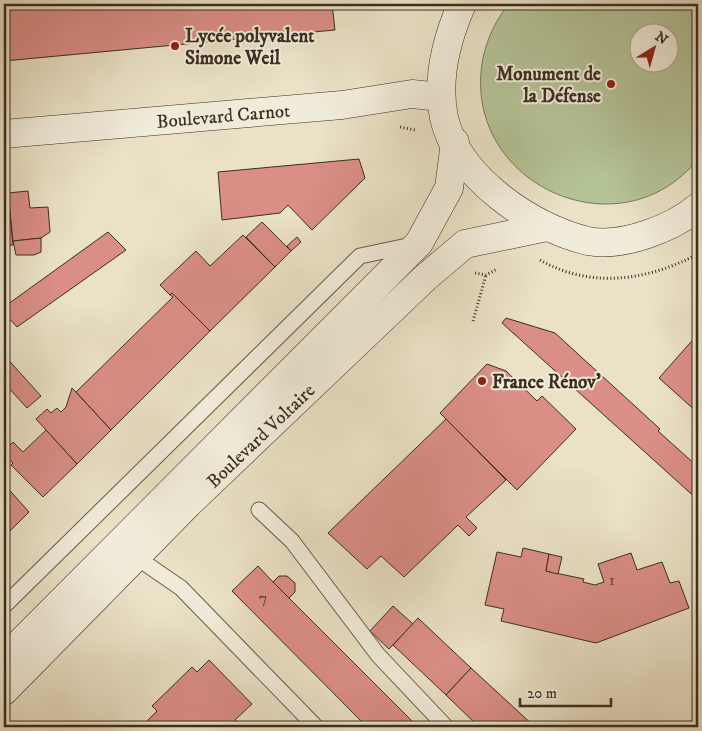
<svg xmlns="http://www.w3.org/2000/svg" width="702" height="731" font-family="'IM FELL DW Pica',serif">
<style>
.green{fill:#b4c397;stroke:#78785c;fill-rule:evenodd}
.building{fill:#da8e86;stroke:#3b2e21}
.lines{fill:none;stroke-linecap:round;stroke-linejoin:round}
.lane-casing{stroke:#675b4a;stroke-width:17}
.secondary-casing{stroke:#3b2e21;stroke-width:29}
.path{stroke:#3b2e21;stroke-width:3;stroke-dasharray:1 2.5;stroke-linecap:butt}
.lane{stroke:#f1ecda;stroke-width:15}
.secondary{stroke:#f1ecda;stroke-width:28}
.poi-dot{fill:#8f2418;stroke:#f1ecda;stroke-width:2}
.labels{text-anchor:middle;stroke-width:4;stroke-linejoin:round;paint-order:stroke}
.number-label{font-size:16px;fill:#63463a}
.poi-label{font-size:19px;font-weight:bold;fill:#3b2e21;stroke:#f1ecda;text-anchor:start}
.street-label{font-size:19px;fill:#3b2e21;stroke:#f1ecda}
</style>
<rect width="100%" height="100%" fill="#eae1c6"/>
<filter id="stains"><feTurbulence type="fractalNoise" baseFrequency=".004" numOctaves="4"/><feColorMatrix values="0 0 0 0 .2 0 0 0 0 .09 0 0 0 0 .02 0 0 0 .5 -.17"/></filter>
<radialGradient id="worn" r=".72"><stop offset=".6" stop-color="#630" stop-opacity="0"/><stop offset="1" stop-color="#630" stop-opacity=".3"/></radialGradient>
<!-- green -->
<path class="green" d="M 509,4 L 697,4 L 698,159 C 619,257 459,182 483,58 C 487,39 496,19 509,4 ZM 640,32 L 670,32 L 670,62 L 640,62 Z"/>
<!-- building -->
<g class="building">
<path d="M 4,4 L 332,4 L 335,30 L 4,61 Z"/>
<path d="M 359,159 L 365,178 L 312,230 L 288,205 L 280,213 L 222,220 L 218,172 Z"/>
<path d="M 28,191 L 30,208 L 48,207 L 50,232 L 41,238 L 13,241 L 8,193 Z"/>
<path d="M 4,193 L 8,193 L 13,245 L 4,246 Z"/>
<path d="M 262,222 L 291,251 L 275,267 L 246,237 Z"/>
<path d="M 108,232 L 126,250 L 17,327 L 4,313 L 4,307 Z"/>
<path d="M 243,235 L 275,267 L 210,331 L 172,293 L 170,295 L 160,285 L 196,251 L 210,266 Z"/>
<path d="M 297,237 L 301,242 L 291,251 L 287,246 Z"/>
<path d="M 41,238 L 41,252 L 34,255 L 16,255 L 13,241 Z"/>
<path d="M 172,293 L 210,331 L 111,430 L 76,392 L 173,297 L 170,295 Z"/>
<path d="M 506,318 L 555,333 L 660,429 L 658,431 L 698,467 L 698,500 L 502,323 Z"/>
<path d="M 698,334 L 698,413 L 659,378 Z"/>
<path d="M 4,355 L 41,396 L 27,408 L 4,383 Z"/>
<path d="M 487,364 L 506,371 L 537,401 L 542,396 L 576,429 L 517,490 L 440,413 Z"/>
<path d="M 72,388 L 111,430 L 77,464 L 36,419 L 47,409 L 51,413 L 57,408 L 61,412 L 66,407 Z"/>
<path d="M 446,419 L 506,480 L 466,517 L 477,528 L 469,536 L 458,525 L 404,577 L 381,556 L 367,569 L 328,533 Z"/>
<path d="M 46,430 L 77,464 L 43,497 L 11,465 L 13,463 L 4,454 L 4,451 L 13,442 L 23,452 Z"/>
<path d="M 4,484 L 29,512 L 4,537 Z"/>
<path d="M 523,548 L 549,554 L 546,571 L 584,579 L 583,582 L 595,585 L 604,582 L 598,564 L 631,553 L 637,570 L 662,562 L 670,583 L 679,581 L 689,608 L 596,643 L 501,621 L 504,609 L 485,605 L 497,552 L 521,557 Z"/>
<path d="M 549,554 L 562,557 L 558,574 L 546,571 Z"/>
<path d="M 258,566 L 273,582 L 418,727 L 367,727 L 232,591 Z"/>
<path d="M 279,576 L 287,576 L 295,583 L 295,592 L 289,598 L 273,582 Z"/>
<path d="M 393,606 L 413,624 L 389,649 L 370,631 Z"/>
<path d="M 418,618 L 471,668 L 446,695 L 393,645 Z"/>
<path d="M 209,660 L 252,704 L 235,720 L 243,727 L 141,727 L 157,711 L 152,706 L 192,667 L 197,672 Z"/>
<path d="M 471,668 L 535,727 L 507,727 L 505,725 L 503,727 L 479,727 L 446,695 Z"/>
</g>
<g class="lines">
<!-- lane casing -->
<g class="lane-casing">
<g id="lane">
<path d="M 259,510 L 292,541 L 378,655 L 446,727"/>
<path d="M 136,557 L 181,588 L 316,727"/>
<path d="M 4,606 L 360,256 L 412,245"/>
</g>
</g>
<!-- secondary casing -->
<g class="secondary-casing">
<g id="secondary">
<path d="M 462,4 C 446,40 436,78 444,118 C 458,178 532,228 588,241 C 622,248 673,228 698,207"/>
<path id="s1" d="M 4,134 L 342,105 L 412,94 L 441,97"/>
<path d="M 4,659 L 419,243 L 449,188 L 455,142"/>
<path id="s2" d="M 4,691 L 189,503 L 425,278 L 465,244 L 547,227"/>
</g>
</g>
<!-- path -->
<g class="path">
<path d="M 400,127 L 415,130"/>
<path d="M 540,260 C 591,289 647,281 698,254"/>
<path d="M 475,273 L 486,275 L 497,269"/>
<path d="M 473,321 L 486,275"/>
</g>
<!-- lane -->
<use href="#lane" class="lane"/>
<!-- secondary -->
<use href="#secondary" class="secondary"/>
</g>
<!-- markers -->
<g class="poi-dot">
<circle cx="175" cy="46" r="5"/>
<circle cx="611" cy="84" r="5"/>
<circle cx="482" cy="381" r="5"/>
</g>
<g class="labels">
<!-- number labels -->
<g class="number-label">
<text x="612" y="585">1</text>
<text x="263" y="603">7</text>
</g>
<!-- poi labels -->
<g class="poi-label">
<text x="185" y="42">Lycée polyvalent<tspan x="185" dy="22">Simone Weil</tspan></text>
<text x="601" y="80" text-anchor="end">Monument de<tspan x="601" dy="22">la Défense</tspan></text>
<text x="492" y="388">France Rénov'</text>
</g>
<!-- street labels -->
<g class="street-label">
<text dy="7" stroke="none"><textPath href="#s1" startOffset="220">Boulevard Carnot</textPath></text>
<text dy="7" stroke="none"><textPath href="#s2" startOffset="362">Boulevard Voltaire</textPath></text>
</g>
</g>
<!-- margin -->
<rect width="702" height="731" fill="none" stroke="#eae1c6" stroke-width="20"/>
<rect x="5" y="5" width="692" height="721" fill="none" stroke="#3b2e21" stroke-width="2.5"/>
<rect x="10" y="10" width="682" height="711" fill="none" stroke="#3b2e21"/>
<!-- north arrow -->
<g transform="translate(654 48) rotate(37)"><circle r="24" fill="#f1ecda" stroke="#a8a090"/>
<path d="M0-4L9 19L0 12L-9 19Z" fill="#8f2418"/>
<text y="-8" font-size="14" font-weight="bold" text-anchor="middle" fill="#3b2e21">N</text>
</g>
<!-- scale -->
<path d="M520 698v8h91v-8" fill="none" stroke="#3b2e21" stroke-width="2.5"/>
<text x="527" y="698" font-size="15" fill="#3b2e21" stroke="#f1ecda" stroke-width="4" paint-order="stroke">20 m</text>
<rect width="100%" height="100%" filter="url(#stains)"/>
<rect width="100%" height="100%" fill="url(#worn)"/>
</svg>
